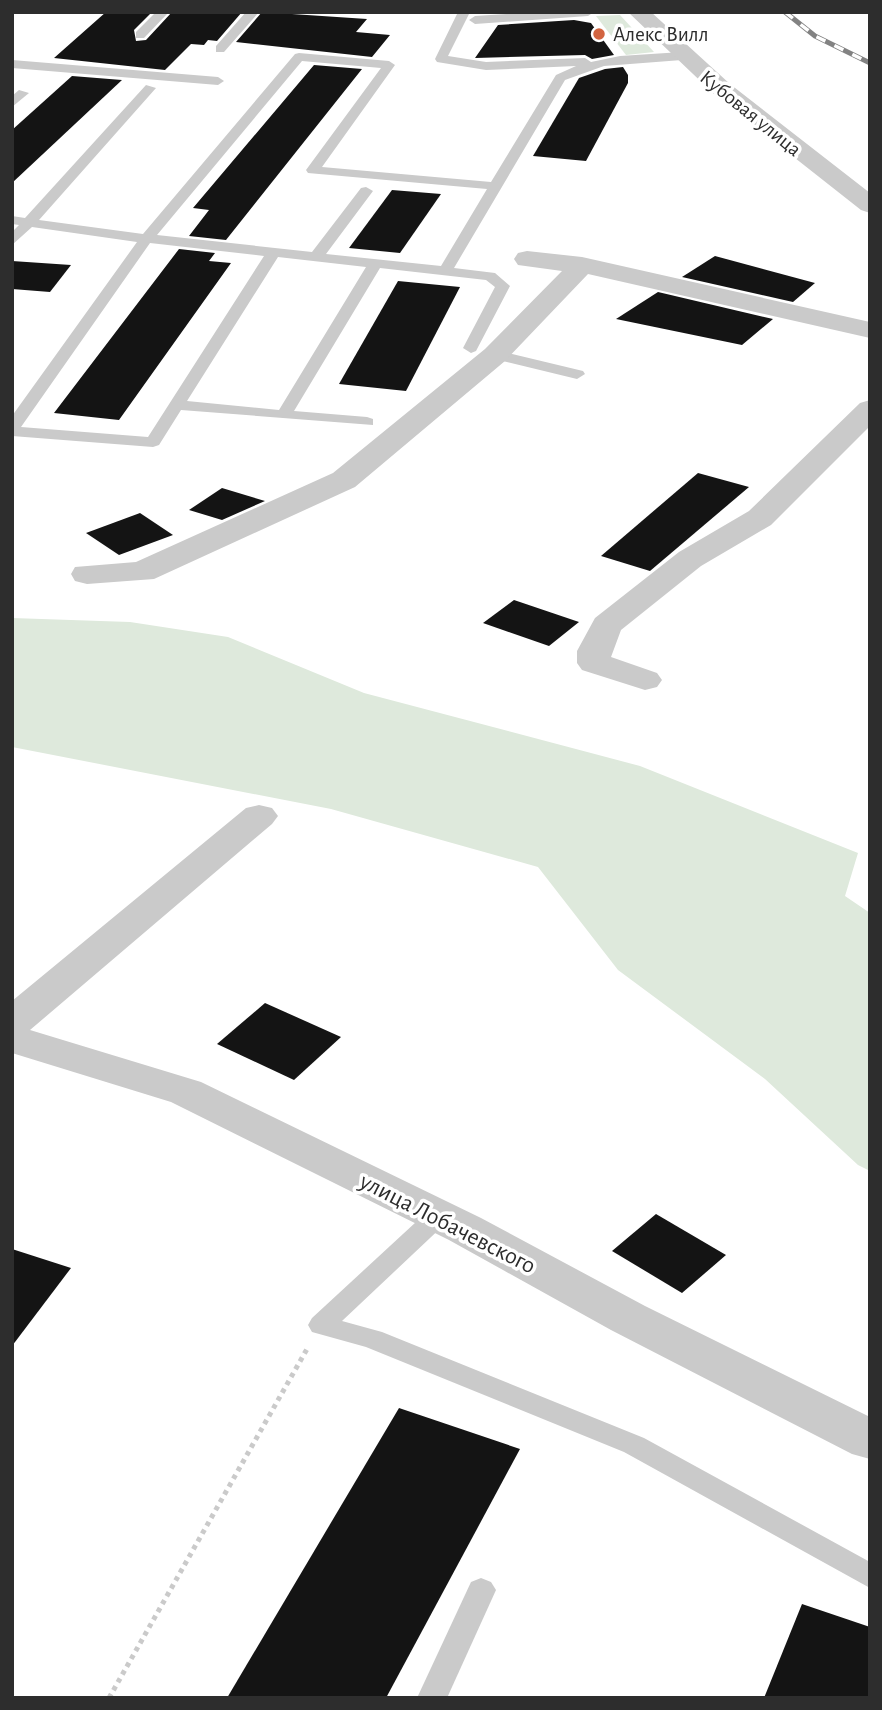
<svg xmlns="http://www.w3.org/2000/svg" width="882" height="1710" font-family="'Alegreya Sans',sans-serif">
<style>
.green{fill:#dee9dc}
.building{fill:#141414}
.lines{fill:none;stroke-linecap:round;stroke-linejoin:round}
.path{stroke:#cacaca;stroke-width:5;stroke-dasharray:4.5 4.5;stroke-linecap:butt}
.lane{fill:#cacaca;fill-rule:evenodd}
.street{fill:#cacaca;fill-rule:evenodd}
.rail-casing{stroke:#828282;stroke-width:5}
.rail{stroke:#fff;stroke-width:3.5;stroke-dasharray:10;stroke-linecap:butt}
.poi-dot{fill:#d26440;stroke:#fff;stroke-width:2.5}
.labels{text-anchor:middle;stroke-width:7;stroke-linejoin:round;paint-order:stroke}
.far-poi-label{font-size:21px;fill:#2d2d2d;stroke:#fff;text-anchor:start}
.far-street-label{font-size:21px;fill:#2d2d2d;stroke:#fff}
.street-label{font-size:24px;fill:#2d2d2d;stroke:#fff}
</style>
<rect width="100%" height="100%" fill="#fff"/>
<!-- green -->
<g class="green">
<path d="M 620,15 L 654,52 L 626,55 L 596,16 Z"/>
<path d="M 12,618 L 130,622 L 228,637 L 364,693 L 640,766 L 858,853 L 845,896 L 870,913 L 870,1171 L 858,1165 L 765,1079 L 618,970 L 538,867 L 331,809 L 12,747 Z"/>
</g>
<!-- building -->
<g class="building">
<path d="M 106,12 L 152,12 L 134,30 L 136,41 L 146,40 L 172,12 L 242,12 L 217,41 L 208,40 L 204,45 L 191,44 L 165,70 L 54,58 Z"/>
<path d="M 262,12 L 367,19 L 356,32 L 390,35 L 372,57 L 236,42 Z"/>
<path d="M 574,20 L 591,23 L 614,55 L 592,59 L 585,55 L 475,58 L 498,25 Z"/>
<path d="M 314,65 L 362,69 L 226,240 L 189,236 L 209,210 L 193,208 Z"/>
<path d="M 623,67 L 628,75 L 628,83 L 586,161 L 533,156 L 579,78 L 605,69 Z"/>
<path d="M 72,76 L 122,80 L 12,183 L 12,130 Z"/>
<path d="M 392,190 L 441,194 L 400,253 L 349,248 Z"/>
<path d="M 179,249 L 215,253 L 209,261 L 231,263 L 119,420 L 54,413 Z"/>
<path d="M 715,256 L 815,283 L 793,302 L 682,277 Z"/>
<path d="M 12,261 L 71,265 L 50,292 L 12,289 Z"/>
<path d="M 398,281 L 460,287 L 406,391 L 339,384 Z"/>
<path d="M 658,292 L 773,319 L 742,345 L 616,319 Z"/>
<path d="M 698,473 L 749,487 L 650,571 L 601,556 Z"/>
<path d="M 222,488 L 265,501 L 222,520 L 189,510 Z"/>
<path d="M 140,513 L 173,535 L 119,555 L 86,533 Z"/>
<path d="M 514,600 L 579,622 L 549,646 L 483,623 Z"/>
<path d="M 265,1003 L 341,1037 L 294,1080 L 217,1044 Z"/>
<path d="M 656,1214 L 726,1255 L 682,1293 L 612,1251 Z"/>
<path d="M 12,1249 L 71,1268 L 12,1346 Z"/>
<path d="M 399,1408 L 520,1449 L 386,1698 L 227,1698 Z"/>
<path d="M 802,1604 L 870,1627 L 870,1698 L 764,1698 Z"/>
</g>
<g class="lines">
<!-- path -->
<path class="path" d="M 109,1698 L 307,1349"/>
<!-- lane -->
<g class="lane">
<path d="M 156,12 L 169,12 L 144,38 L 136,38 L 136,32 Z"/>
<path d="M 246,12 L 259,12 L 224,52 L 216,52 L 216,46 Z"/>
<path d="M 458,12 L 470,12 L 448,56 L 486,62 L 585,58 L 591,62 L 620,56 L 682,52 L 688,56 L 682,60 L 604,66 L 565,80 L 454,268 L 495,273 L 510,286 L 476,351 L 471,353 L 463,348 L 495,287 L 486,280 L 380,268 L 294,411 L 367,417 L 373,419 L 373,425 L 181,410 L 159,445 L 153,447 L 12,436 L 12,416 L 137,242 L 32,227 L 12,245 L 12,232 L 19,225 L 12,224 L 12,216 L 25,218 L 146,85 L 156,88 L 39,220 L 143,234 L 295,54 L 299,53 L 389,61 L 395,65 L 322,167 L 491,182 L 556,75 L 576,66 L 486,70 L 437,62 L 435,59 ZM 302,61 L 381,68 L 306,170 L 308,173 L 487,189 L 441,266 L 326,254 L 373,191 L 366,187 L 361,188 L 312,252 L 157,235 ZM 150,243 L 264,256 L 148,437 L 21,427 ZM 278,257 L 366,267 L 279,410 L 187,401 Z"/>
<path d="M 535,12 L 594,12 L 588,16 L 475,24 L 469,20 L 475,16 Z"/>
<path d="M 12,60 L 218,77 L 224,81 L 218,85 L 12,68 Z"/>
<path d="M 19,90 L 29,93 L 12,107 L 12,96 Z"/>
<path d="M 495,350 L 583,371 L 585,374 L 577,379 L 490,358 L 490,352 Z"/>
<path d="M 438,1207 L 447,1210 L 450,1216 L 447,1222 L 342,1321 L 382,1332 L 644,1438 L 870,1562 L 870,1588 L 624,1452 L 366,1347 L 312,1332 L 308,1325 L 312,1318 L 429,1210 Z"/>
<path d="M 481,1578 L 491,1582 L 496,1590 L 447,1698 L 417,1698 L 471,1582 Z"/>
</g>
<!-- street -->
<g class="street">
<path d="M 628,12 L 651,12 L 730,84 L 870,193 L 870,213 L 861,210 L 714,94 Z"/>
<path d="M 527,251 L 582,257 L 870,322 L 870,338 L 588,274 L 505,361 L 355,487 L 154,579 L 87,584 L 75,581 L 71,574 L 75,567 L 136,562 L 333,473 L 485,349 L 562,271 L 518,265 L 514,259 L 518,253 Z"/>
<path d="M 870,400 L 870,426 L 771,525 L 701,566 L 621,630 L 611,657 L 657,673 L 662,680 L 657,687 L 645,690 L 582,670 L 577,663 L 577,651 L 595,618 L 679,552 L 749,511 L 860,403 Z"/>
<path d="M 259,805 L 272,808 L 278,816 L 272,824 L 30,1030 L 201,1082 L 481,1218 L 645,1306 L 870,1417 L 870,1459 L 852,1454 L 611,1330 L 449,1240 L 171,1102 L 12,1053 L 12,1001 L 246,808 Z"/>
</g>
<!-- rail casing -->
<g class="rail-casing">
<path id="rail" d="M 785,12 L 815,36 L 870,63"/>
</g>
<!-- rail -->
<use href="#rail" class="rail"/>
</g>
<!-- markers -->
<circle class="poi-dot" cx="599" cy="34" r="7"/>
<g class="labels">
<!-- far-poi labels -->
<g class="far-poi-label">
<text x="613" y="41">Алекс Вилл</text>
</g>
<!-- far-street labels -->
<g class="far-street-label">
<text transform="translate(751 113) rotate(39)" y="7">Кубовая улица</text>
</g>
<!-- street labels -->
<g class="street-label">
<text transform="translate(448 1223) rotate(27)" y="8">улица Лобачевского</text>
</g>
</g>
<!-- border -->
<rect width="882" height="1710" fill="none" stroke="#2d2d2d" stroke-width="28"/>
</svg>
